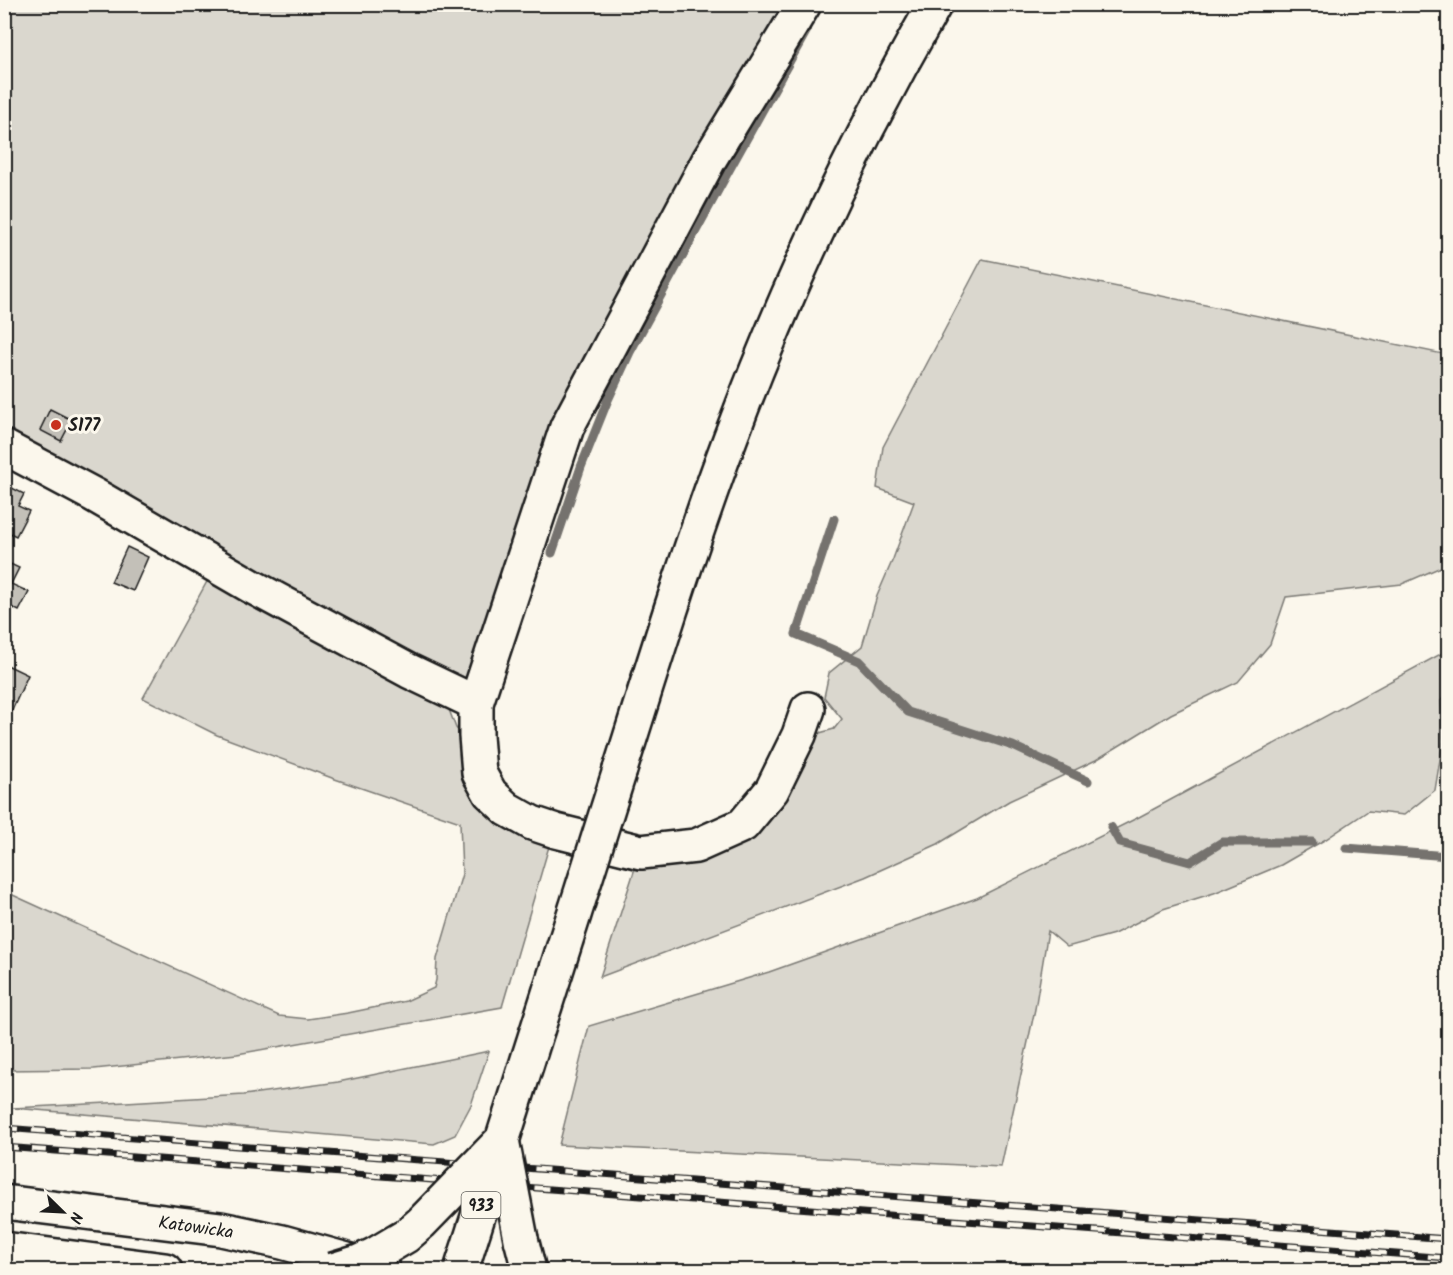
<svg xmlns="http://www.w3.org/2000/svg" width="1453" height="1275" font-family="Kalam,sans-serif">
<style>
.green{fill:#dad7ce;stroke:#7b7a75;stroke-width:1.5}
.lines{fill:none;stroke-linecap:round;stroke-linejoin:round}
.stream{stroke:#74726e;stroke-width:9}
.building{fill:#c3c0b8;stroke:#1c1c1c;stroke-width:1.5}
.minor-casing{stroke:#1c1c1c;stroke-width:38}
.major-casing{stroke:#1c1c1c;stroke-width:38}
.minor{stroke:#fbf7ec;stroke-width:33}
.major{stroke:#fbf7ec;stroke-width:33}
.rail-casing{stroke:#1c1c1c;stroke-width:7}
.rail{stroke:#fbf7ec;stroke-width:4.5;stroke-dasharray:14;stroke-linecap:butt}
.major-bridge-casing{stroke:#1c1c1c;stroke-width:38;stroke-linecap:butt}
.major-bridge{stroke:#fbf7ec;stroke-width:33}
.poi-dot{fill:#c8321e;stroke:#fbf7ec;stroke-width:2}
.labels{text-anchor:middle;stroke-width:6;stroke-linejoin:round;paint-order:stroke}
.shield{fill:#fbf7ec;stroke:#5f5e5a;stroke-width:1.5}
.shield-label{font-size:16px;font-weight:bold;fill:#1c1c1c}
.poi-label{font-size:18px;font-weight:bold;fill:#1c1c1c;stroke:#fbf7ec;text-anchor:start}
.street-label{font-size:18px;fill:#1c1c1c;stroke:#fbf7ec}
</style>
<rect width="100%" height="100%" fill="#fbf7ec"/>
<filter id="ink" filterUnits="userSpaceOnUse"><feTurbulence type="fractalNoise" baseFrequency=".0167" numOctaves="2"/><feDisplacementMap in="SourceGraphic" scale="12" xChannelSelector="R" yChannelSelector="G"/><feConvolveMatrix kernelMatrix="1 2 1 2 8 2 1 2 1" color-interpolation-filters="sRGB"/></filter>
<g filter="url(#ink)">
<!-- green -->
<g class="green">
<path d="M 367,4 L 370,6 L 371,4 L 787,5 L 647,258 L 469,689 L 5,438 L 5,5 Z"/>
<path d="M 982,259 L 1448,355 L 1448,564 L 1402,584 L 1286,597 L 1270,644 L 1238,682 L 1171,714 L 1096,760 L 1009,801 L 938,844 L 865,877 L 600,977 L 637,862 L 690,856 L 816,734 L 834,729 L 842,719 L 824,697 L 829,673 L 862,646 L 877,596 L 893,559 L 914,502 L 877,488 L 883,447 Z"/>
<path d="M 209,578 L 448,707 L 456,728 L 550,843 L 502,1007 L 237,1054 L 94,1069 L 5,1070 L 4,891 L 279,1016 L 308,1019 L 348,1013 L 406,1001 L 434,988 L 436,980 L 437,959 L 462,874 L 460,822 L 332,778 L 217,735 L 143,698 Z"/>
<path d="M 1448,650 L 1448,690 L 1441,701 L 1443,741 L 1435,790 L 1404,815 L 1368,811 L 1326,839 L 1281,865 L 1214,893 L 1163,909 L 1114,934 L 1067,947 L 1048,931 L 1035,1009 L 1001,1167 L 559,1145 L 589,1026 L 769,972 L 977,898 L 1139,817 Z"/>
<path d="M 489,1051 L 471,1105 L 455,1135 L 434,1144 L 13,1108 L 126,1102 L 244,1095 L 338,1082 Z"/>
</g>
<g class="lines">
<!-- stream -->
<g class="stream">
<path d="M 834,519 L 796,634 L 859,661 L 908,712 L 1013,746 L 1088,781"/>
<path d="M 552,553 L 581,467 L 607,402 L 630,352 L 728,172 L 807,30"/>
<path d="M 1111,827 L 1120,843 L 1190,862 L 1222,842 L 1312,842"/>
<path d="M 1346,848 L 1448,856"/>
</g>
</g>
<!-- building -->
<g class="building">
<path d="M 50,409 L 72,420 L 61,441 L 40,430 Z"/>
<path d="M 4,484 L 24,494 L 18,506 L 29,511 L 16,536 L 4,530 Z"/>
<path d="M 127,547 L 148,557 L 133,591 L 111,582 Z"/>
<path d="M 4,561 L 19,568 L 11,584 L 29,592 L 19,611 L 4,603 Z"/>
<path d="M 7,665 L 28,675 L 8,719 L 4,718 L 4,671 Z"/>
</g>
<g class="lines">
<!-- minor casing -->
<g class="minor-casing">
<g id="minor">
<path d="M 804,4 L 709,160 L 567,427 L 476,703 L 476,736 L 479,773 L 490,793 L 507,809 L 532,823 L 556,831 L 641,852 L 696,846 L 743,825 L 772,790 L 799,735 L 808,709"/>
<path d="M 4,447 L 94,495 L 251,586 L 409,671 L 476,703"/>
<path d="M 4,1202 L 221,1229 L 282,1242 L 383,1270"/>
</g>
</g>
<!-- major casing -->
<g class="major-casing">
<g id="major">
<path d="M 620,770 C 655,659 689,548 730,439 C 786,289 855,143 935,4"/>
<path d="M 521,1239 L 529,1270"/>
<path d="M 4,1249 L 165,1270"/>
</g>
</g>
<!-- minor -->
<use href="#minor" class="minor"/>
<!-- major -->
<use href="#major" class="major"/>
<!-- rail casing -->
<g class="rail-casing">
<g id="rail">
<path d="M 4,1128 L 1448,1239"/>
<path d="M 4,1147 L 1448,1258"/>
</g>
</g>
<!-- rail -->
<use href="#rail" class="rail"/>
<!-- major-bridge casing -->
<g class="major-bridge-casing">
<g id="major-bridge">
<path d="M 503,1145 L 521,1239"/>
<path d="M 333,1270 L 359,1262 L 374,1255 L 406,1236 L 421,1223 L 498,1144"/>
<path d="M 461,1270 L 620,770"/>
</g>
</g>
<!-- major-bridge -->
<use href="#major-bridge" class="major-bridge"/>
</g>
</g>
<!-- markers -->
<circle class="poi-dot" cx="56" cy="425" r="6"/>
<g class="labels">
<!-- shield labels -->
<rect class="shield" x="461.5" y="1192" width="39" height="26" rx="4.5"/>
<g class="shield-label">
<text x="481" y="1211">933</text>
</g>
<!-- poi labels -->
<g class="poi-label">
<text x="68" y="431">S177</text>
</g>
<!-- street labels -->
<g class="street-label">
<text transform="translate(196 1227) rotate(8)" y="6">Katowicka</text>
</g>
</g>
<!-- margin -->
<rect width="1453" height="1275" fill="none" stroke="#fbf7ec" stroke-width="24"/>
<rect x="12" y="12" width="1429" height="1251" fill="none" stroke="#1c1c1c" stroke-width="2" filter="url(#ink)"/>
<!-- north arrow -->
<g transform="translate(63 1212) rotate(114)" stroke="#fbf7ec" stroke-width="4.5" paint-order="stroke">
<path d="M0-4.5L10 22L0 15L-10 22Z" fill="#1c1c1c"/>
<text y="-9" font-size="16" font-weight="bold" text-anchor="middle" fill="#1c1c1c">N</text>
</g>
</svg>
